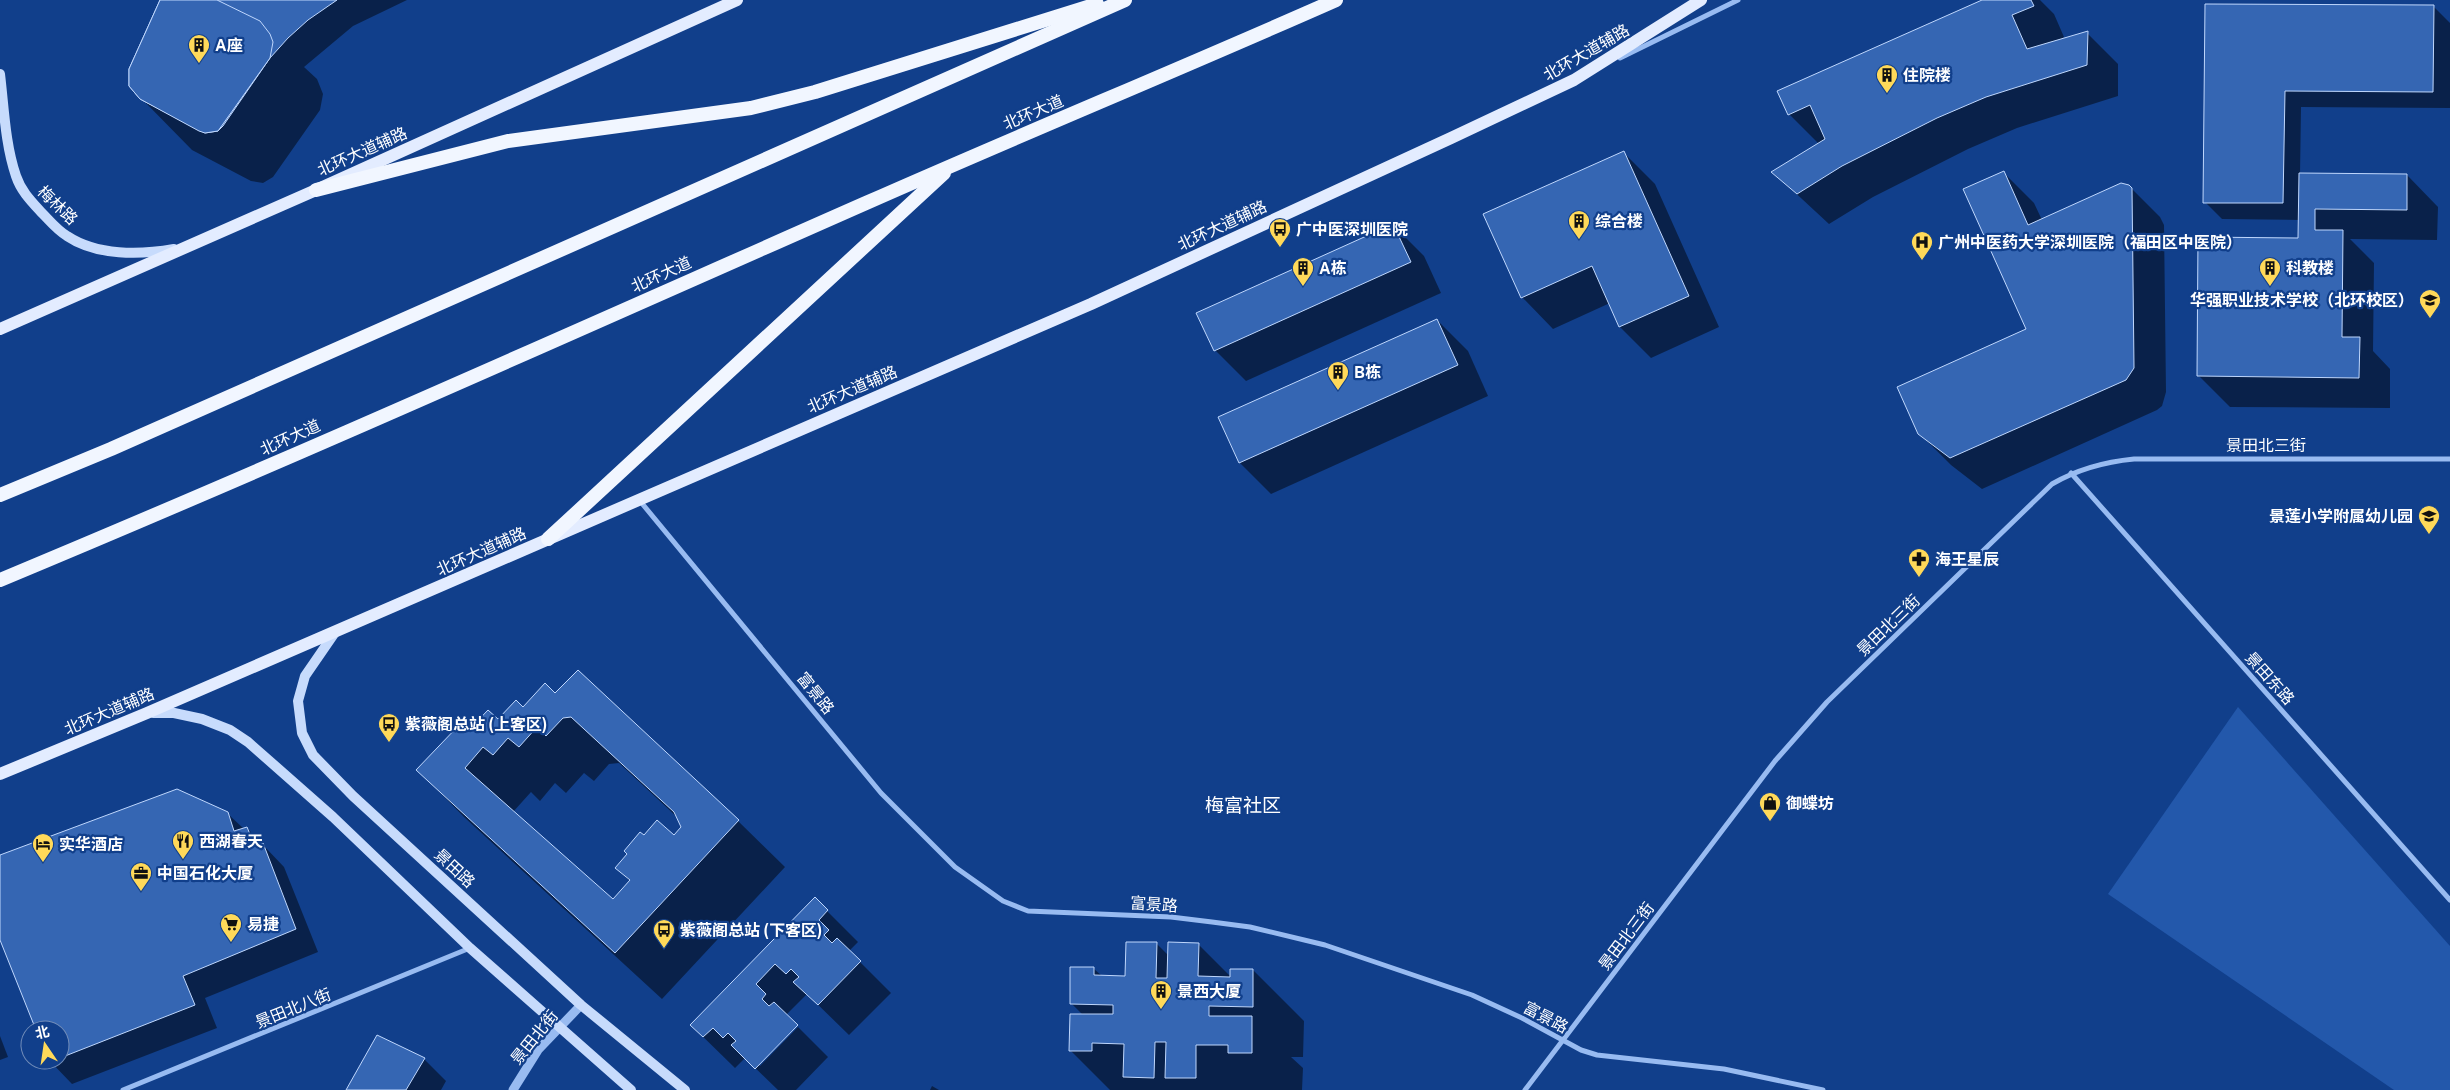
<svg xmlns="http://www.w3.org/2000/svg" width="2450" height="1090" font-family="'Public Sans','Noto Sans SC',sans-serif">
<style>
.green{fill:#2358ab}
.shadow{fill:#0007;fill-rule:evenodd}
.building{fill:#3566b3;stroke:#bfd7fd;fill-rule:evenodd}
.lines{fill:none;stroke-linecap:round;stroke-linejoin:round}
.minor{stroke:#98bbf1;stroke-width:5}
.tertiary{stroke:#98bbf1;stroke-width:9}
.secondary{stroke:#c7dbfc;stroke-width:10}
.primary{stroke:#e3ecff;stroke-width:12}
.trunk{stroke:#f1f6ff;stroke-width:14}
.labels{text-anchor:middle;stroke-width:4.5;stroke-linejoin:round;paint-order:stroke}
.poi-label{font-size:16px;font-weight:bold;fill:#fff;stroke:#113f8b;text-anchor:start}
.street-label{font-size:16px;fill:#fff;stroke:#113f8b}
.quarter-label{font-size:19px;fill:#fff;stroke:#113f8b}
</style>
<rect width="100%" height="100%" fill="#113f8b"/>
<!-- green -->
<path class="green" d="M 2238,707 L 2450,946 L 2450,1090 L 2394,1090 L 2108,894 Z"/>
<!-- shadow -->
<g class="shadow">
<path d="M 162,0 L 407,0 L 353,26 L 304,67 L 317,79 L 323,94 L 320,110 L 273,177 L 263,183 L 251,181 L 192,150 L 141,98 Z"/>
<path d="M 1985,0 L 2040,0 L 2054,14 L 2064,37 L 2059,41 L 2087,33 L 2118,64 L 2118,96 L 2017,128 L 1968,149 L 1873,197 L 1829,224 L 1773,172 L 1819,144 L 1789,114 Z"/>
<path d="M 2206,5 L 2433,6 L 2450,23 L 2450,108 L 2301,107 L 2300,175 L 2407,175 L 2438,207 L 2437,240 L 2350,239 L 2374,263 L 2373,351 L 2390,369 L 2390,408 L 2230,407 L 2199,376 L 2300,239 L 2300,220 L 2222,219 L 2205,202 Z"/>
<path d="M 1624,153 L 1655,184 L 1719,327 L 1651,358 L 1620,327 L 1610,303 L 1553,329 L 1522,297 Z"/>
<path d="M 2003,172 L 2034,203 L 2042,220 L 2129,186 L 2160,217 L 2164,225 L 2166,392 L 2162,406 L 2157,410 L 1982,489 L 1951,465 L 1919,433 L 2028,330 Z"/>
<path d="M 1393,225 L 1424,256 L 1441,293 L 1246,381 L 1215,350 Z"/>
<path d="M 1437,320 L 1468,351 L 1488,396 L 1271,494 L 1240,463 L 1219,418 Z"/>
<path d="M 556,695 L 738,821 L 785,867 L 662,999 L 464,817 L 418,770 L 469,732 ZM 619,763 L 678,818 L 682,827 L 674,836 L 644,837 L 617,868 L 630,881 L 613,901 L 513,812 L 531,792 L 540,801 L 555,783 L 566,793 L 584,773 L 594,781 L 609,764 Z"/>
<path d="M 227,813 L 244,829 L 247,828 L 284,867 L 318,952 L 205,998 L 217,1028 L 72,1084 L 49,1060 L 60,1060 L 60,1030 L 37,1030 L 0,937 L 0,856 Z"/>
<path d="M 815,899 L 858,942 L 849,951 L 891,993 L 849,1035 L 807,994 L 786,1015 L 828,1057 L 796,1090 L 778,1090 L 745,1058 L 735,1068 L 691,1025 ZM 796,1025 L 798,1027 L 760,1066 L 758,1064 Z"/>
<path d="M 1156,943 L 1169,956 L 1198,944 L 1231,977 L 1253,970 L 1304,1021 L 1303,1057 L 1291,1057 L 1303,1068 L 1302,1090 L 1110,1090 L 1070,1050 L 1083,1015 L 1071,1003 L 1093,968 L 1102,976 L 1127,977 Z"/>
<path d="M 0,1036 L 8,1057 L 0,1060 Z"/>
<path d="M 424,1059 L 446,1081 L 441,1090 L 348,1090 Z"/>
<path d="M 932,1086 L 939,1090 L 930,1090 Z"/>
</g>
<!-- building -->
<g class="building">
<path d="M 160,0 L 337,0 L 308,20 L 288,38 L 270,58 L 223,126 L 218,131 L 205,133 L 140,99 L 129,86 L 129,69 Z"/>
<path d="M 160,0 L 217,0 L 260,21 L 270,34 L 273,42 L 270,58 L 218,131 L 205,133 L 199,131 L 140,99 L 129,86 L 129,69 Z"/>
<path d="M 1982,0 L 2031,0 L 2034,6 L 2012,15 L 2027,49 L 2088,31 L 2087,65 L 1986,97 L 1937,118 L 1842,166 L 1797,194 L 1771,172 L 1825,139 L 1810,105 L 1788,115 L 1777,91 Z"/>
<path d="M 2205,4 L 2434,5 L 2433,92 L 2285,91 L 2283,203 L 2203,203 Z"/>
<path d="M 1624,151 L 1689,296 L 1619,327 L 1592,266 L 1521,298 L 1483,214 Z"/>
<path d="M 2004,171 L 2028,225 L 2121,183 L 2129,185 L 2132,188 L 2134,368 L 2126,380 L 1950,458 L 1918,434 L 1897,387 L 2026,329 L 1963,189 Z"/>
<path d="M 2299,173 L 2407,174 L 2407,210 L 2315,209 L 2315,230 L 2343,230 L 2342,337 L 2360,337 L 2359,378 L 2197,376 L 2198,237 L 2298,238 Z"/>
<path d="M 1393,224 L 1411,262 L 1214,351 L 1196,313 Z"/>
<path d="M 1437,319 L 1458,365 L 1239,463 L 1218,417 Z"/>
<path d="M 578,670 L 739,820 L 615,953 L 416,770 L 461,723 L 469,730 L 488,710 L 498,719 L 516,700 L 523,707 L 545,683 L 555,693 ZM 571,717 L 674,812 L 681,827 L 674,835 L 657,820 L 644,835 L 640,832 L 624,851 L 627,854 L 615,868 L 630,880 L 613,899 L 465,768 L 483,747 L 493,755 L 508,738 L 519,747 L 537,727 L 546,736 L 563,718 Z"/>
<path d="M 177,789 L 228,812 L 234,831 L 247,827 L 254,844 L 263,843 L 296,929 L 183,976 L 195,1005 L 60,1058 L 60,1030 L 36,1030 L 0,940 L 0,855 Z"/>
<path d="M 815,897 L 828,910 L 819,920 L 829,930 L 824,935 L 832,943 L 837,938 L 861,961 L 818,1005 L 793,982 L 799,977 L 791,969 L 786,974 L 775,964 L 756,984 L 766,994 L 762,999 L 769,1006 L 774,1002 L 798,1025 L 755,1069 L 731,1045 L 736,1041 L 728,1033 L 723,1038 L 713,1028 L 703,1037 L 690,1025 Z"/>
<path d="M 1126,942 L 1157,942 L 1156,978 L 1167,978 L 1168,942 L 1199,943 L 1198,976 L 1230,977 L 1230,969 L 1253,969 L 1253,1007 L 1209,1006 L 1209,1016 L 1252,1016 L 1252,1053 L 1228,1053 L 1228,1045 L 1196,1045 L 1196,1078 L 1165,1078 L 1166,1042 L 1155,1042 L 1154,1078 L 1123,1077 L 1124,1044 L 1092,1043 L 1092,1051 L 1069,1051 L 1070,1014 L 1113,1014 L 1113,1005 L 1070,1004 L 1070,967 L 1094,967 L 1094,975 L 1125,976 Z"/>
<path d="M 377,1035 L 425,1058 L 406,1090 L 346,1090 Z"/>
</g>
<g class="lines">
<!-- minor -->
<g class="minor">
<path d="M 1620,58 L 1738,0"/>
<path d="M 2071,473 L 2450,900"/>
<path d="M 640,501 L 881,793 L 955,867 L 1003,901 L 1028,911 L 1171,917 L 1212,922 L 1250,927 L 1325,945 L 1472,995 L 1522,1018 L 1581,1050 L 1597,1055 L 1724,1069 L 1823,1090"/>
<path d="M 123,1090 L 470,948"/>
<path d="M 1525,1090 L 1775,761 L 1827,702 L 2052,484 C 2078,469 2103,462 2134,459 L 2450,459"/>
</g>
<!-- tertiary -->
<path class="tertiary" d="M 513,1090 L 538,1050 L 581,1005"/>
<!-- secondary -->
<g class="secondary">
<path d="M 0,74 C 4,107 5,144 16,176 C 21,191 31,201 42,213 C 50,221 57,230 67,236 C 97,256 140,255 174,249"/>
<path d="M 336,631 L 305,676 L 298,701 L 302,733 L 313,755 L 353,796 L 581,1005 L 685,1090"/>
<path d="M 153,713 L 174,713 L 202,719 L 230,730 L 248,742 L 333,817 L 470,948 L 631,1090"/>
</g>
<!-- primary -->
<g class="primary">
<path d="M 0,329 L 316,190 L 737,0"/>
<path d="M 0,774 L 147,713 L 1091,304 L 1451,138 L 1574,80 L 1701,0"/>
</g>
<!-- trunk -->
<g class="trunk">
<path d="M 316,190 L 508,141 L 751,108 L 815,92 L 1097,4"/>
<path d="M 0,495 L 111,449 L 1125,0"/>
<path d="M 548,539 L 944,173"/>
<path d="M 0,580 C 291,459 578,330 866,203 C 1022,134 1180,69 1336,0"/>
</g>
</g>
<!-- icons -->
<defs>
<g id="building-pin" transform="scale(1.125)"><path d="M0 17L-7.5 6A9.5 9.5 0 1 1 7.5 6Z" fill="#ffd959" stroke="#113f8b"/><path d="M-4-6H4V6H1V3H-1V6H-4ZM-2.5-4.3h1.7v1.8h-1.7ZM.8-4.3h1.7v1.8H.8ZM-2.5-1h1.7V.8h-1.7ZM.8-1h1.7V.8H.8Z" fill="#111"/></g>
<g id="bus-pin" transform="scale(1.125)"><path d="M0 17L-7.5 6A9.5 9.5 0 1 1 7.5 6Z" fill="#ffd959" stroke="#113f8b"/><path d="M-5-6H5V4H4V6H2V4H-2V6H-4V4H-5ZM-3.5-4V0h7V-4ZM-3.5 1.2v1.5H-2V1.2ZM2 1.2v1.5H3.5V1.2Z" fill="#111"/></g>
<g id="hospital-pin" transform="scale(1.125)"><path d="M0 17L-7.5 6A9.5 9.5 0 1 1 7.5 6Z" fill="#ffd959" stroke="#113f8b"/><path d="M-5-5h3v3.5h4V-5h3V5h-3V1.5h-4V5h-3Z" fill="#111"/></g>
<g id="school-pin" transform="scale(1.125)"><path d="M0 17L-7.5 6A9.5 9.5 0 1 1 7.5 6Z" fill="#ffd959" stroke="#113f8b"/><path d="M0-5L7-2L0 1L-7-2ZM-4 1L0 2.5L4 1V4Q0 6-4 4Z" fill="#111"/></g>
<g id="pharmacy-pin" transform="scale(1.125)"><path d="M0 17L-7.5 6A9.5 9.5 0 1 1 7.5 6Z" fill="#ffd959" stroke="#113f8b"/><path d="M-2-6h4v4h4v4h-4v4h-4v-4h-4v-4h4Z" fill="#111"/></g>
<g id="shop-pin" transform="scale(1.125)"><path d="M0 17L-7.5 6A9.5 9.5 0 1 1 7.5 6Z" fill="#ffd959" stroke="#113f8b"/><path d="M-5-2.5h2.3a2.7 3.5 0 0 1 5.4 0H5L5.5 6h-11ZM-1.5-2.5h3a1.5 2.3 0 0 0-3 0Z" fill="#111"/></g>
<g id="restaurant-pin" transform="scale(1.125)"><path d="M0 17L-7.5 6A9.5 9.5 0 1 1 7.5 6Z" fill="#ffd959" stroke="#113f8b"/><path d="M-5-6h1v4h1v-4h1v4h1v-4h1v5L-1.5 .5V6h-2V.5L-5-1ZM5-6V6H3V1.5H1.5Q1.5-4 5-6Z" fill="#111"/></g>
<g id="hotel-pin" transform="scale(1.125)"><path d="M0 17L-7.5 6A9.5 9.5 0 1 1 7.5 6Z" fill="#ffd959" stroke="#113f8b"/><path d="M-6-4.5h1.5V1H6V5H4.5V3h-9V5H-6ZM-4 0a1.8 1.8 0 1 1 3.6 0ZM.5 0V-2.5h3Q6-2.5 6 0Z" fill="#111"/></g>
<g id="office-pin" transform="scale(1.125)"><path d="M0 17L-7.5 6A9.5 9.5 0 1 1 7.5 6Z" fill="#ffd959" stroke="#113f8b"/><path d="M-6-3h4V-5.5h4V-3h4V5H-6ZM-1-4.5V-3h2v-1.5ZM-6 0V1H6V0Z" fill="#111"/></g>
<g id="supermarket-pin" transform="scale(1.125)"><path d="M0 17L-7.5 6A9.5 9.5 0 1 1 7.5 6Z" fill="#ffd959" stroke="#113f8b"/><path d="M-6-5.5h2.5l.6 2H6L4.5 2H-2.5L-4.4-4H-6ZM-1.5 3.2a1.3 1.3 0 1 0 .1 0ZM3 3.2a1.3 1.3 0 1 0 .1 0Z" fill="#111"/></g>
</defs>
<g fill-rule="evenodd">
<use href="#building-pin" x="199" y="45"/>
<use href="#building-pin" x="1887" y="75"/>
<use href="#building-pin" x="1579" y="221"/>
<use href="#bus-pin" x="1280" y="229"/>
<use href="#hospital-pin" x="1922" y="242"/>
<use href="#building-pin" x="1303" y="268"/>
<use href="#building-pin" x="2270" y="268"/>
<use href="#school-pin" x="2430" y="300"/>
<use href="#building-pin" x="1338" y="372"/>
<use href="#school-pin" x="2429" y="516"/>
<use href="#pharmacy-pin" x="1919" y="559"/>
<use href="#bus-pin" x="389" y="724"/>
<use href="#shop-pin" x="1770" y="803"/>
<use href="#restaurant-pin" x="183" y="841"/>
<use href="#hotel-pin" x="43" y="844"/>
<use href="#office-pin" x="141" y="873"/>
<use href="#supermarket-pin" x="231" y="924"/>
<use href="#bus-pin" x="664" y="930"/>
<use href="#building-pin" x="1161" y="991"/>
</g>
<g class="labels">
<!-- poi labels -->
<g class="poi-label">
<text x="215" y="51">A座</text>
<text x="1903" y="81">住院楼</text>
<text x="1595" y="227">综合楼</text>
<text x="1296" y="235">广中医深圳医院</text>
<text x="1938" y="248">广州中医药大学深圳医院（福田区中医院）</text>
<text x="1319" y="274">A栋</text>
<text x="2286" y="274">科教楼</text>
<text x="2414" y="306" text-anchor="end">华强职业技术学校（北环校区）</text>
<text x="1354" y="378">B栋</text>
<text x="2413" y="522" text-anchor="end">景莲小学附属幼儿园</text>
<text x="1935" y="565">海王星辰</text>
<text x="405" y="730">紫薇阁总站 (上客区)</text>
<text x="1786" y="809">御蝶坊</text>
<text x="199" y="847">西湖春天</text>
<text x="59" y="850">实华酒店</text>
<text x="157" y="879">中国石化大厦</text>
<text x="247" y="930">易捷</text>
<text x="680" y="936">紫薇阁总站 (下客区)</text>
<text x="1177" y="997">景西大厦</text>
</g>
<!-- street labels -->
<g class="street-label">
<text transform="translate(1586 52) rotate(-30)" y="6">北环大道辅路</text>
<text transform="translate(1033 112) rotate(-23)" y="6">北环大道</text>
<text transform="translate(362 151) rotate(-24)" y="6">北环大道辅路</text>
<text transform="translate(58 205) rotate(44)" y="6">梅林路</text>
<text transform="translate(1222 225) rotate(-25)" y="6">北环大道辅路</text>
<text transform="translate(661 274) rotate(-24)" y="6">北环大道</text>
<text transform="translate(852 389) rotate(-23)" y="6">北环大道辅路</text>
<text transform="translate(290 437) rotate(-24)" y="6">北环大道</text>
<text x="2266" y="451">景田北三街</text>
<text transform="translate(481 551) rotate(-24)" y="6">北环大道辅路</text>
<text transform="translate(1888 625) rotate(-44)" y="6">景田北三街</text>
<text transform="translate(2270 678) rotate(48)" y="6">景田东路</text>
<text transform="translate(816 693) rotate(51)" y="6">富景路</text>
<text transform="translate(109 711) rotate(-23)" y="6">北环大道辅路</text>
<text transform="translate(455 868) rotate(43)" y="6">景田路</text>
<text transform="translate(1154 904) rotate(4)" y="6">富景路</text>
<text transform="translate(1626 936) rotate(-53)" y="6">景田北三街</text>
<text transform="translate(293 1008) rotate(-22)" y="6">景田北八街</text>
<text transform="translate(1546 1017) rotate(28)" y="6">富景路</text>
<text transform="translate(534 1037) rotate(-51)" y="6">景田北街</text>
</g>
<!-- quarter labels -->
<g class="quarter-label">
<text x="1243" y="812">梅富社区</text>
</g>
</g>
<!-- north arrow -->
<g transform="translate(45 1045) rotate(347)"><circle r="24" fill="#113f8b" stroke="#708cb9"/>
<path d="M0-4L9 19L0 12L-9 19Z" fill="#ffd959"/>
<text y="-8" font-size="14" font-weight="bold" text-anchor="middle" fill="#ffffff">北</text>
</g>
</svg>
